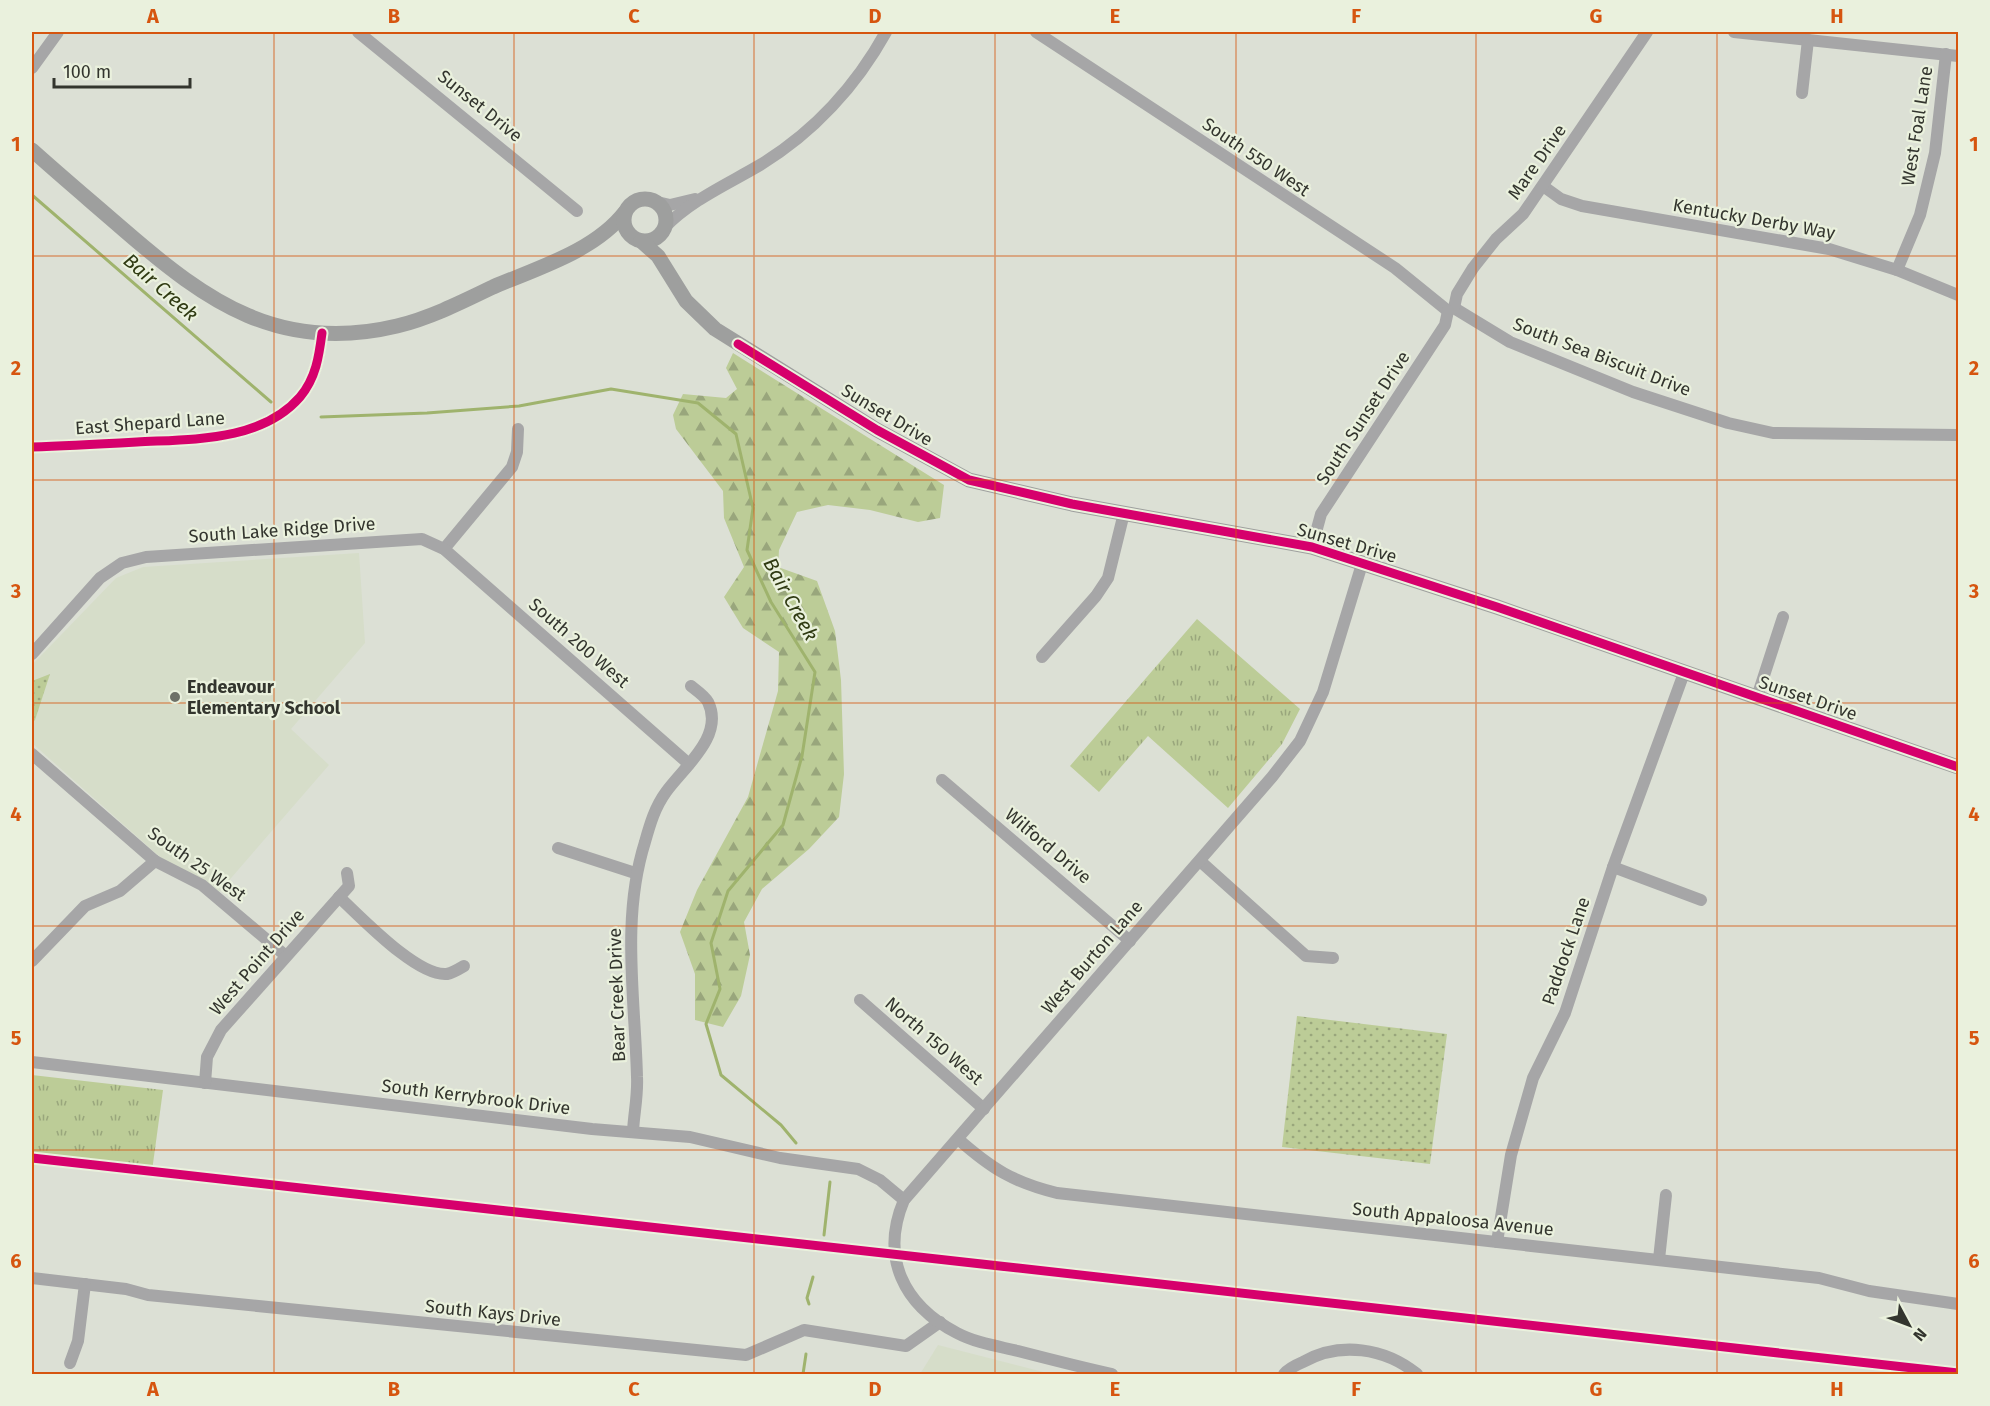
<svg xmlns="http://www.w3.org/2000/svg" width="1990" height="1406" font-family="'Fira Sans',sans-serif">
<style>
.built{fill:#d6ddc9}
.grass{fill:url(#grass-tufts)}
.forest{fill:url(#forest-firs)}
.park{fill:url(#park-dots)}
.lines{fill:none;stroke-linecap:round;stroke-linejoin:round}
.stream{stroke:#9fb36d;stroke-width:3}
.minor{stroke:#a6a6a7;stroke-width:12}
.major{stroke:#9e9f9e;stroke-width:15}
.cycleway-casing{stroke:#eaf1dd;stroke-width:13}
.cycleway{stroke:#d6006c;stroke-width:9}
.grid{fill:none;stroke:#d6550f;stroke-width:1.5;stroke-opacity:0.55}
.poi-dot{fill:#6e7168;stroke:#eaf1dd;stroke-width:2}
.labels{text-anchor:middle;stroke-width:4.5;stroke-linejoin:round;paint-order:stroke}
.street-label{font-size:18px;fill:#33352e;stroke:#eaf1dd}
.poi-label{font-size:18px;font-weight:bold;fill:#33352e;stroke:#eaf1dd;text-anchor:start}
.water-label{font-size:20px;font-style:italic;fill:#2f3a12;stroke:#eaf1dd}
.neatline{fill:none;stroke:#d6550f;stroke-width:2}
.grid-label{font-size:20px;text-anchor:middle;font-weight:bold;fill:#d6550f}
</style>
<defs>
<pattern id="grass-tufts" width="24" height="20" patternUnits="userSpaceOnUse" patternTransform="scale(1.5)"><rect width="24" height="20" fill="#bccc97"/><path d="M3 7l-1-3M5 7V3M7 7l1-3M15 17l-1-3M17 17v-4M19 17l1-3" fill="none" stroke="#99a67c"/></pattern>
<pattern id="forest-firs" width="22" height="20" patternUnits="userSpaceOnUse" patternTransform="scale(1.5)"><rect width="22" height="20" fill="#bccc97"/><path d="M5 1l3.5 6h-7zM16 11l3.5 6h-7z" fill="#99a67c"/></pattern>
<pattern id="park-dots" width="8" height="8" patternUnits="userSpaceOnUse" patternTransform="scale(1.5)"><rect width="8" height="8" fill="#bccc97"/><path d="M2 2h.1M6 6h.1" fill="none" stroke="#99a67c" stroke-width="1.8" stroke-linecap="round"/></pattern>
</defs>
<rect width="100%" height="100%" fill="#dce0d5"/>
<!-- built -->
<g class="built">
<path d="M 359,553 L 365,643 L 291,729 L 329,765 L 219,892 L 170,866 L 32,743 L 32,665 L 116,578 L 143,567 Z"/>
<path d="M 938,1345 L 1051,1374 L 920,1374 Z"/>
</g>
<!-- grass -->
<g class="grass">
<path d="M 1197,619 L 1300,709 L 1282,744 L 1228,808 L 1148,736 L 1099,792 L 1070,766 Z"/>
<path d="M 32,1075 L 163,1090 L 152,1171 L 32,1158 Z"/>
</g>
<!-- forest -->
<path class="forest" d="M 733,353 L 944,485 L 940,518 L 918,522 L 870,510 L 828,505 L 797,512 L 779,550 L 778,567 L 817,581 L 835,631 L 841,680 L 844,774 L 839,817 L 809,849 L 762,889 L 744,922 L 750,955 L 741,996 L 723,1027 L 695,1020 L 695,974 L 680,932 L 697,890 L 748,797 L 778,691 L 779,652 L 743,628 L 724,597 L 744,567 L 724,518 L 723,491 L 676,429 L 673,415 L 683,394 L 726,398 L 737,389 L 726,368 Z"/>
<!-- park -->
<g class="park">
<path d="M 50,674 L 35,720 L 34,721 L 32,681 Z"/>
<path d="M 1297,1016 L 1447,1034 L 1430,1164 L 1282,1147 Z"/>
</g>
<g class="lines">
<!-- stream -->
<g class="stream">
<path d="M 32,195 L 271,402"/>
<path d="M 321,417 L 427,413 L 519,406 L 611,389 L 698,403 L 736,434 L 753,508 L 747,550 L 771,602 L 815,672 L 802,756 L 783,825 L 728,891 L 711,943 L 720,989 L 706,1024 L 721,1075 L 781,1125 L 796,1143"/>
<path d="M 824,1235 L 830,1182"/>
<path d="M 809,1304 L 807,1298 L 813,1277"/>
<path d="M 803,1374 L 806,1354"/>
</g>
<!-- minor -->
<g class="minor">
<path d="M 358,32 L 577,211"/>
<path d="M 1036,32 L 1395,268 L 1448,311"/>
<path d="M 1734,32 L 1958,56"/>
<path d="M 32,68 L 58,32"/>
<path d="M 1802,93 L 1808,40"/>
<path d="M 1543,186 L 1561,199 L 1582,206 L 1829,249 L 1897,270 L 1958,295"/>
<path d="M 653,201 L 670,205 L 695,199"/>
<path d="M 664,228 C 691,200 726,185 760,165 C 813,133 856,86 886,32"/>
<path d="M 1897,270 L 1920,215 L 1935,153 L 1946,54"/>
<path d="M 1454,308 L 1510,342 L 1633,392 L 1728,423 L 1773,433 L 1958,435"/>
<path d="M 1454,308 L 1457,294 L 1473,268 L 1496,239 L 1523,214 L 1647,32"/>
<path d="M 32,447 C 67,446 102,444 137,442 C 191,439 261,442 300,397 C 316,378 319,356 322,333"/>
<path d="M 1312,547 L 1321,514 L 1445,325 L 1448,311"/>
<path d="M 444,549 L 512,467 L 517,452 L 518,429"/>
<path d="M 32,654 L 100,578 L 122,563 L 146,557 L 422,539 L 444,549 L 689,764"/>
<path d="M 1042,657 L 1096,596 L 1108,578 L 1124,513"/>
<path d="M 1757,697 L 1783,617"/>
<path d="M 32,754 L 155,861 L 202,885 L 286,956"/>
<path d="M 942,780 L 1130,941"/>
<path d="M 558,848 L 635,873"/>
<path d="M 1200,861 L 1306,956 L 1333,958"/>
<path d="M 1613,867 L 1701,900"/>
<path d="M 339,897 C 361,917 417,977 447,974 C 452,973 459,969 464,966"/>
<path d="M 32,961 L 85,906 L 120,891 L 155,861"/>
<path d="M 860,1000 L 984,1109"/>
<path d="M 32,1062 L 592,1129 L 690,1137 L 780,1158 L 858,1169 L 880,1180 L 904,1200"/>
<path d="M 205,1083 L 207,1057 L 221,1030 L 349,886 L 347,873"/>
<path d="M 633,1131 C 634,1113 638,1095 637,1077 C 635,998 621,918 645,842 C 650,824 655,807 666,792 C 683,768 725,736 708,702 C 705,696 696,690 691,686"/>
<path d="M 958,1139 C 992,1169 1013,1182 1057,1193 L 1819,1278 L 1869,1291 L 1958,1304"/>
<path d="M 1497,1242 L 1511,1155 L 1533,1078 L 1565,1013 L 1613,867 L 1684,673"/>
<path d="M 1659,1259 L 1666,1195"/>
<path d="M 32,1278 L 126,1289 L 148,1295 L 746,1355 L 804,1330 L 906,1346 L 940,1322"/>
<path d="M 70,1363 L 78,1341 L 85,1284"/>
<path d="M 1112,1374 C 1080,1367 1049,1359 1018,1351 C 997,1346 976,1343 957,1333 C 903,1305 880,1257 904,1200 L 1272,777 L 1300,741 L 1323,692 L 1362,564"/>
<path d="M 1284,1374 C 1289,1368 1296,1365 1303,1362 C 1340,1341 1385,1348 1417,1374"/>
</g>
<!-- major -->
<g class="major">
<path d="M 32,150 C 62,177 93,203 124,230 C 207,302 280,354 397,326 C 430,318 462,302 493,287 C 537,268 595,251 625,212"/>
<circle cx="645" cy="220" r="21"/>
<path d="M 641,241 L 658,256 L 686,301 L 715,329 L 877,430 L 969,480 L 1072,504 L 1312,547 L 1497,607 L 1958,767"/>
</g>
<!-- cycleway casing -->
<g class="cycleway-casing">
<g id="cycleway">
<path d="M 738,344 L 877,430 L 969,480 L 1072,504 L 1312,547 L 1497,607 L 1958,767"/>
<path d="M 32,447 C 67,446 102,444 137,442 C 191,439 261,442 300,397 C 316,378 319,356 322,333"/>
<path d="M 32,1158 L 1958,1373"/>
</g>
</g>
<!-- cycleway -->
<use href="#cycleway" class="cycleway"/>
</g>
<!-- grid -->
<path class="grid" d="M 274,32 L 274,1374M 514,32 L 514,1374M 754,32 L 754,1374M 995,32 L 995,1374M 1236,32 L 1236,1374M 1476,32 L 1476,1374M 1717,32 L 1717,1374M 32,256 L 1958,256M 32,480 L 1958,480M 32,703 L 1958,703M 32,926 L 1958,926M 32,1150 L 1958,1150"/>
<!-- markers -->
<circle class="poi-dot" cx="175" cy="697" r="6"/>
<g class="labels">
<!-- street labels -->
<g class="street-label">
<text transform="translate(480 106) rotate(39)" y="6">Sunset Drive</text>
<text transform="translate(1917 126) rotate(-81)" y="6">West Foal Lane</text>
<text transform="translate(1256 157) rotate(34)" y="6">South 550 West</text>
<text transform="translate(1537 162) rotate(-55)" y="6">Mare Drive</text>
<text transform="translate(1754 219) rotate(10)" y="6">Kentucky Derby Way</text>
<text transform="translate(1602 357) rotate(21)" y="6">South Sea Biscuit Drive</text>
<text transform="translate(887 415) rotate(31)" y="6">Sunset Drive</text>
<text transform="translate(1363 418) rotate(-57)" y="6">South Sunset Drive</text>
<text transform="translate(150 423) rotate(-4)" y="6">East Shepard Lane</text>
<text transform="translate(282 530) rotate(-4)" y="6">South Lake Ridge Drive</text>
<text transform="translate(1347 543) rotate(16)" y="6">Sunset Drive</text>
<text transform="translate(579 643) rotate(41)" y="6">South 200 West</text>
<text transform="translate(1808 698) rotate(19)" y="6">Sunset Drive</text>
<text transform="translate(1048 846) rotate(40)" y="6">Wilford Drive</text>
<text transform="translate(197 864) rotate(35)" y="6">South 25 West</text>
<text transform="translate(1566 951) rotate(-71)" y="6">Paddock Lane</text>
<text transform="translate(1092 957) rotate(-49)" y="6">West Burton Lane</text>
<text transform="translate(257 962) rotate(-49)" y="6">West Point Drive</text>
<text transform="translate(617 995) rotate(-92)" y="6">Bear Creek Drive</text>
<text transform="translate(934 1041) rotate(41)" y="6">North 150 West</text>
<text transform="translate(476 1097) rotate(7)" y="6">South Kerrybrook Drive</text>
<text transform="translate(1453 1219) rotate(6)" y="6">South Appaloosa Avenue</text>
<text transform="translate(493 1313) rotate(6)" y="6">South Kays Drive</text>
</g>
<!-- poi labels -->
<g class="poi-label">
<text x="187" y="693">Endeavour<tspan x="187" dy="21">Elementary School</tspan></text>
</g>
<!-- water labels -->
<g class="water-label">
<text transform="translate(161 287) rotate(41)" y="7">Bair Creek</text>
<text transform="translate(791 599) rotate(61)" y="7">Bair Creek</text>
</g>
</g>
<!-- border -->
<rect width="1990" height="1406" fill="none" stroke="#eaf1dd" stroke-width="66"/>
<!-- north arrow -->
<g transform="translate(1909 1325) rotate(131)" stroke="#eaf1dd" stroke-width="4.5" paint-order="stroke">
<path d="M0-4.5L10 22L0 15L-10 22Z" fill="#33352e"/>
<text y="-9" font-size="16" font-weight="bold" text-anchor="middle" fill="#33352e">N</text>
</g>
<!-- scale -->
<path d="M54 78v9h136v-9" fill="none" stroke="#33352e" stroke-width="3"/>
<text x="63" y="78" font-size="18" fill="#33352e" stroke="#eaf1dd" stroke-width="4.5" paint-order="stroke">100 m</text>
<rect x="33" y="33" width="1924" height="1340" class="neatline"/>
<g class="grid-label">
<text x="153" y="23">A</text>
<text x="394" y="23">B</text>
<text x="634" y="23">C</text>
<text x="875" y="23">D</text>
<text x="1115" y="23">E</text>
<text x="1356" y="23">F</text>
<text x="1596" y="23">G</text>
<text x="1837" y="23">H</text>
<text x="16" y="151">1</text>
<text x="1974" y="151">1</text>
<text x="16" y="375">2</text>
<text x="1974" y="375">2</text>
<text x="16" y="598">3</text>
<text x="1974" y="598">3</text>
<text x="16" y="821">4</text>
<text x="1974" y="821">4</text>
<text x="16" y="1045">5</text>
<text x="1974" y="1045">5</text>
<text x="16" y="1268">6</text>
<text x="1974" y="1268">6</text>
<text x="153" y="1396">A</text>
<text x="394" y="1396">B</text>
<text x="634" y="1396">C</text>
<text x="875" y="1396">D</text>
<text x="1115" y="1396">E</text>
<text x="1356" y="1396">F</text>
<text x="1596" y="1396">G</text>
<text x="1837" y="1396">H</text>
</g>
</svg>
